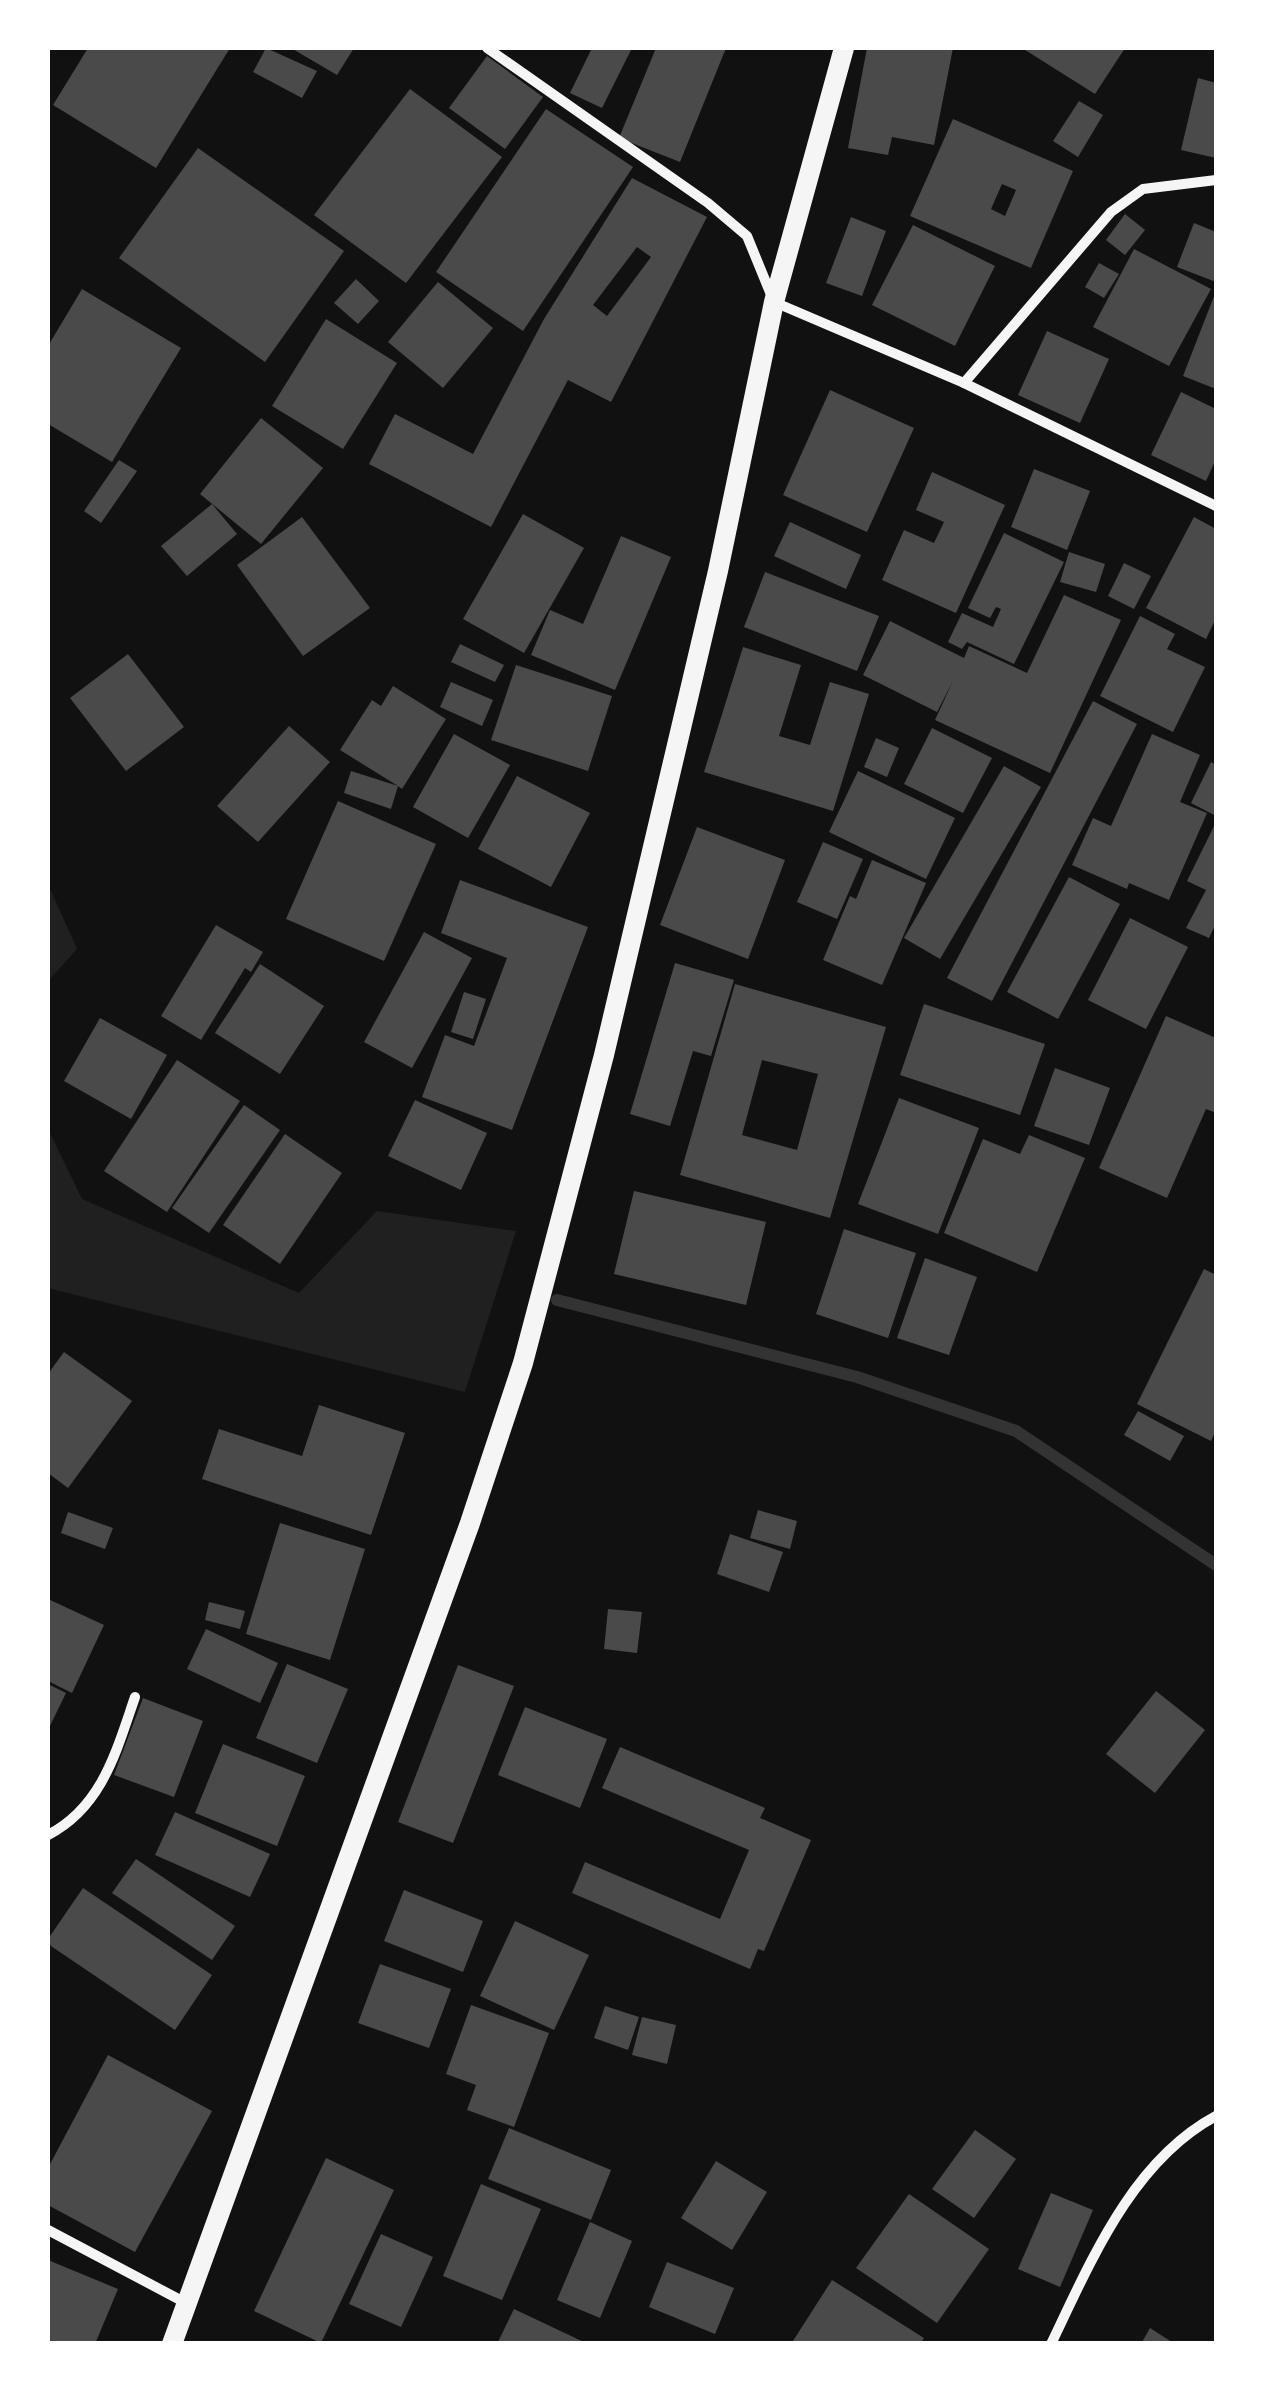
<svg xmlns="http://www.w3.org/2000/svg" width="1264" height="2391" font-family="Quicksand,sans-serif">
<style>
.green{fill:#202020}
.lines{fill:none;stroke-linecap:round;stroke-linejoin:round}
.stream{stroke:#333;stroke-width:12}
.building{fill:#4a4a4a;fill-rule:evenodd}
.minor{stroke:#f5f5f5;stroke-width:10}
.secondary{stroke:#f5f5f5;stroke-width:20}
</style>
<rect width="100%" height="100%" fill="#111"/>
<!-- green -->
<g class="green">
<path d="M 48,884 L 77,949 L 48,981 Z"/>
<path d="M 48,1129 L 82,1199 L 299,1293 L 377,1211 L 516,1231 L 465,1392 L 48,1288 Z"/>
</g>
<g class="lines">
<!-- stream -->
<path class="stream" d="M 557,1300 L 857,1377 L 1016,1431 L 1216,1565"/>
</g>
<!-- building -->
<g class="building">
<path d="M 88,48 L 230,48 L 156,168 L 53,105 Z"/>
<path d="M 266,48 L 317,71 L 302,98 L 253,72 Z"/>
<path d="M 291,48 L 354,48 L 337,75 Z"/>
<path d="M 592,48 L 632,48 L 602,108 L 570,93 Z"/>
<path d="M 656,48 L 726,48 L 680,162 L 619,138 Z"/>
<path d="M 867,48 L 953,48 L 934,145 L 892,137 L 888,155 L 848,148 Z"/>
<path d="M 1022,48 L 1125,48 L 1095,94 Z"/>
<path d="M 487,56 L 543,97 L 505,149 L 449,108 Z"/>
<path d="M 1198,78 L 1216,83 L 1216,158 L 1181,150 Z"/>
<path d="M 410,89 L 502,157 L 406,283 L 314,215 Z"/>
<path d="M 1079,101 L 1103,115 L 1078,157 L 1053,141 Z"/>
<path d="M 546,109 L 633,167 L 523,331 L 436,272 Z"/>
<path d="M 953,119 L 1073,171 L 1031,268 L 910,216 ZM 1002,184 L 1016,190 L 1005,216 L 991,209 Z"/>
<path d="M 198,148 L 344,251 L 265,362 L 119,258 Z"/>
<path d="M 632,178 L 707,217 L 611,402 L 568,380 L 491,527 L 369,464 L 395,414 L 473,454 L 544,319 ZM 637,247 L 651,257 L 607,316 L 593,305 Z"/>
<path d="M 1125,214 L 1145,230 L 1125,255 L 1106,240 Z"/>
<path d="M 851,217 L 886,231 L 862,296 L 826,283 Z"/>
<path d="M 1194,223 L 1216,232 L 1216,282 L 1177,267 Z"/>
<path d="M 913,225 L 995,266 L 955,346 L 872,305 Z"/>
<path d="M 1134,249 L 1211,289 L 1169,366 L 1093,327 Z"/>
<path d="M 1099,263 L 1119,274 L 1104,298 L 1085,287 Z"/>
<path d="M 356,279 L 379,301 L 358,324 L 334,303 Z"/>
<path d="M 438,282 L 493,328 L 443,388 L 388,342 Z"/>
<path d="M 82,289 L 181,348 L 112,462 L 48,424 L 48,346 Z"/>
<path d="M 1216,291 L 1216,389 L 1183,376 Z"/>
<path d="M 326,319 L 397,363 L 343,449 L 272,406 Z"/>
<path d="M 1047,331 L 1109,359 L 1080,423 L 1018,395 Z"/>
<path d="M 830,390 L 914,428 L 867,532 L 783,495 Z"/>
<path d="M 1181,392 L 1216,409 L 1216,459 L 1206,481 L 1151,455 Z"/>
<path d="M 261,418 L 323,468 L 261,544 L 200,494 Z"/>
<path d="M 119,460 L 137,471 L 101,523 L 84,511 Z"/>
<path d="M 1034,469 L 1090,491 L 1067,550 L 1011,527 Z"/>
<path d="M 932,472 L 1005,505 L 956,613 L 882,580 L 904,530 L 934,543 L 944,522 L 916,510 Z"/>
<path d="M 212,504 L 237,534 L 187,576 L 161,546 Z"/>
<path d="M 523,514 L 584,548 L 524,653 L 463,619 Z"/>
<path d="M 302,517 L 370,608 L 303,656 L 237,565 Z"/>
<path d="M 1194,517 L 1216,529 L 1216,618 L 1206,639 L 1146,608 Z"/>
<path d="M 790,522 L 861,555 L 846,589 L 774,556 Z"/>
<path d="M 1004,533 L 1064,562 L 1014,664 L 967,642 L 962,649 L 948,642 L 962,613 L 993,627 L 1001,609 L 996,607 L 990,618 L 968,608 Z"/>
<path d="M 621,536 L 671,557 L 615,690 L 531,655 L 550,610 L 583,624 Z"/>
<path d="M 1069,552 L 1105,564 L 1096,592 L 1060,582 Z"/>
<path d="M 1124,563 L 1151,576 L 1134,609 L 1108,596 Z"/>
<path d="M 765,572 L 879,616 L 857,671 L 744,627 Z"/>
<path d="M 1064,595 L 1121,620 L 1050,773 L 935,720 L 953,681 L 937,712 L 863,675 L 890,621 L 964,658 L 969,646 L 1027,673 Z"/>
<path d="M 1140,616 L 1175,634 L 1167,649 L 1205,667 L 1173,732 L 1100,696 Z"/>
<path d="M 460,644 L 504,665 L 495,682 L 451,662 Z"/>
<path d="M 743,647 L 801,665 L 779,736 L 810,745 L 830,682 L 869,694 L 833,811 L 704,772 Z"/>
<path d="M 128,654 L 184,727 L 126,771 L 70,698 Z"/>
<path d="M 516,665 L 612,696 L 588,771 L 491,740 Z"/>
<path d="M 451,682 L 493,700 L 482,726 L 440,707 Z"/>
<path d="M 393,686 L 446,719 L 402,789 L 398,786 L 391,809 L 344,793 L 351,771 L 398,786 L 340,750 L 372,700 L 381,706 Z"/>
<path d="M 1093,701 L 1137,724 L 992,1001 L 947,978 Z"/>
<path d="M 289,726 L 330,762 L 258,842 L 217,806 Z"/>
<path d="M 932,728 L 992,758 L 963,813 L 904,784 Z"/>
<path d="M 454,734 L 510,765 L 468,838 L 413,807 Z"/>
<path d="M 1152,734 L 1200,755 L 1180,802 L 1207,813 L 1169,900 L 1129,883 L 1127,889 L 1072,865 L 1093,818 L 1111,826 Z"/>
<path d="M 876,738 L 899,748 L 887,777 L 864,767 Z"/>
<path d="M 1211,762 L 1216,765 L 1216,816 L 1191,803 Z"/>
<path d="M 1004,766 L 1041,787 L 940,959 L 904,938 Z"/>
<path d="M 858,771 L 955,818 L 926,879 L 829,832 Z"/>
<path d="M 517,776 L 590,813 L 551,887 L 478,849 Z"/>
<path d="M 338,801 L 436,844 L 384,961 L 286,919 Z"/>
<path d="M 1216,822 L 1216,923 L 1209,938 L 1186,928 L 1206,890 L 1187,881 Z"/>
<path d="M 697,827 L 785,860 L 748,959 L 660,925 Z"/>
<path d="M 823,842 L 863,859 L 837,919 L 797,902 Z"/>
<path d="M 872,860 L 926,883 L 882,985 L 823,960 L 850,896 L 856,899 Z"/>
<path d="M 1069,877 L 1120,904 L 1058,1019 L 1007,992 Z"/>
<path d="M 460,880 L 588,927 L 512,1130 L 422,1097 L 445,1035 L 474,1046 L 507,958 L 441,933 Z"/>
<path d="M 1130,918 L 1188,947 L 1146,1029 L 1088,1000 Z"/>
<path d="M 216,925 L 263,952 L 251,972 L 245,968 L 201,1040 L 161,1016 Z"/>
<path d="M 424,932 L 472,958 L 412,1068 L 364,1042 Z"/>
<path d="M 675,963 L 734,980 L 711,1056 L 693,1051 L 670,1126 L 630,1114 Z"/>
<path d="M 260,964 L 324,1006 L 280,1074 L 215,1033 Z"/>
<path d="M 735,984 L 886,1027 L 830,1218 L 680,1175 ZM 762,1060 L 818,1074 L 797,1150 L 742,1135 Z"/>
<path d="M 464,992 L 486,999 L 473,1039 L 451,1032 Z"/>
<path d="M 924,1004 L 1045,1044 L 1020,1115 L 900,1075 Z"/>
<path d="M 1166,1016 L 1216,1038 L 1216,1113 L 1206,1109 L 1167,1198 L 1099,1168 Z"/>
<path d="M 100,1018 L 167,1055 L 131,1119 L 64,1081 Z"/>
<path d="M 177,1060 L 240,1101 L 167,1212 L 104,1171 Z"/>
<path d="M 1055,1068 L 1110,1088 L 1089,1145 L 1034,1126 Z"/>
<path d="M 899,1098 L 979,1128 L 938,1234 L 858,1204 Z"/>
<path d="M 415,1100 L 487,1133 L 461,1190 L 388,1156 Z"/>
<path d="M 244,1105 L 280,1130 L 209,1233 L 172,1208 Z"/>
<path d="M 285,1134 L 342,1173 L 280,1264 L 223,1225 Z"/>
<path d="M 1029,1135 L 1085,1158 L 1037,1272 L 944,1233 L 983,1139 L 1020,1154 Z"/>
<path d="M 634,1191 L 766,1222 L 746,1305 L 614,1274 Z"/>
<path d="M 844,1229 L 916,1253 L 888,1338 L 816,1314 Z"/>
<path d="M 925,1258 L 977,1277 L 949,1355 L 897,1338 Z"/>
<path d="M 1204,1269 L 1216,1275 L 1216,1430 L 1211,1441 L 1137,1404 Z"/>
<path d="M 64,1352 L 132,1401 L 68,1488 L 48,1473 L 48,1374 Z"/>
<path d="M 319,1405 L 405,1433 L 371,1535 L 202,1479 L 219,1429 L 302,1456 Z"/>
<path d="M 1138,1411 L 1184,1436 L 1170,1461 L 1124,1435 Z"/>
<path d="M 758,1510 L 797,1521 L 790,1549 L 750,1538 Z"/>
<path d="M 68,1512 L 113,1528 L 105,1549 L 61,1533 Z"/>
<path d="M 280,1523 L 365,1549 L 330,1660 L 246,1634 Z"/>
<path d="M 730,1534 L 783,1552 L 769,1592 L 717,1574 Z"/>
<path d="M 48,1599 L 104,1625 L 72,1693 L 48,1681 Z"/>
<path d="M 209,1602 L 245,1611 L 240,1629 L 205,1620 Z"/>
<path d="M 608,1609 L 642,1612 L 637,1653 L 604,1649 Z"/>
<path d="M 206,1629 L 278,1663 L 260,1703 L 187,1669 Z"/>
<path d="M 287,1664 L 348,1689 L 317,1763 L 256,1738 Z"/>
<path d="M 458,1665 L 514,1686 L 453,1843 L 398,1822 Z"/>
<path d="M 48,1684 L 66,1693 L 48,1730 Z"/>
<path d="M 1156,1691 L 1205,1730 L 1155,1793 L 1106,1754 Z"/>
<path d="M 143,1698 L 203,1721 L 174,1797 L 114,1775 Z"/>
<path d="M 525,1707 L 607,1739 L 580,1808 L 498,1775 Z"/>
<path d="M 223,1744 L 305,1776 L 277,1846 L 195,1813 Z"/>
<path d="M 620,1747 L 765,1808 L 760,1818 L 811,1840 L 764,1951 L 758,1949 L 750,1969 L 572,1893 L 585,1862 L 720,1919 L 749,1850 L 602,1788 Z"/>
<path d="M 175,1812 L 270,1854 L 250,1897 L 155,1855 Z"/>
<path d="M 136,1859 L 235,1926 L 212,1960 L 112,1893 Z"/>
<path d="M 83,1888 L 212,1975 L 175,2030 L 48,1944 L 48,1939 Z"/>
<path d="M 404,1890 L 483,1921 L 463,1972 L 384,1941 Z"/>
<path d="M 515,1921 L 589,1955 L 554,2030 L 480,1996 Z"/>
<path d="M 380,1964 L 451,1989 L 429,2048 L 358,2023 Z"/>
<path d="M 471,2005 L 549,2033 L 514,2127 L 467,2110 L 476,2085 L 446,2074 Z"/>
<path d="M 605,2006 L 639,2017 L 628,2050 L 594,2038 Z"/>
<path d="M 642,2017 L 676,2025 L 667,2064 L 632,2055 Z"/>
<path d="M 108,2055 L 212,2111 L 135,2252 L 48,2205 L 48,2168 Z"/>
<path d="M 509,2128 L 611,2170 L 591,2220 L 488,2179 Z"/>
<path d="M 975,2130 L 1016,2159 L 974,2218 L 932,2189 Z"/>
<path d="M 326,2158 L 394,2190 L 321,2343 L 254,2311 Z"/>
<path d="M 716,2161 L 767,2192 L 732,2250 L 681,2218 Z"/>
<path d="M 481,2184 L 541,2209 L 502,2300 L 443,2276 Z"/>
<path d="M 1051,2193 L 1093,2210 L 1060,2287 L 1018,2269 Z"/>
<path d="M 909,2194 L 989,2249 L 937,2323 L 856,2268 Z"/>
<path d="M 590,2222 L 632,2241 L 600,2318 L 557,2300 Z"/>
<path d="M 381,2234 L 433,2257 L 401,2327 L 349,2304 Z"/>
<path d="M 48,2260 L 118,2289 L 95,2344 L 48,2344 Z"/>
<path d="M 667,2262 L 734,2288 L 715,2334 L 649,2307 Z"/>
<path d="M 832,2280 L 924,2338 L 920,2344 L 791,2344 Z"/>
<path d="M 514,2309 L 588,2344 L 497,2344 Z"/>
<path d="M 1150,2328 L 1175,2344 L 1141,2344 Z"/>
</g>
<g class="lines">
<!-- minor -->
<g class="minor">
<path d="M 487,48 L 708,203 L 747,236 L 774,302 L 964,383 L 1216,506"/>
<path d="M 964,383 L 1111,212 L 1143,189 L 1216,180"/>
<path d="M 48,1835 C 102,1807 116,1752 135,1697"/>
<path d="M 48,2230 L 186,2303"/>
<path d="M 1051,2344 C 1091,2261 1132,2161 1216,2116"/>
</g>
<!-- secondary -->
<path class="secondary" d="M 172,2344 L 470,1523 L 523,1363 L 604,1055 L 718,571 L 774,302 L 844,48"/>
</g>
<!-- border -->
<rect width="1264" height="2391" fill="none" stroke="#ffffff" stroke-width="100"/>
</svg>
